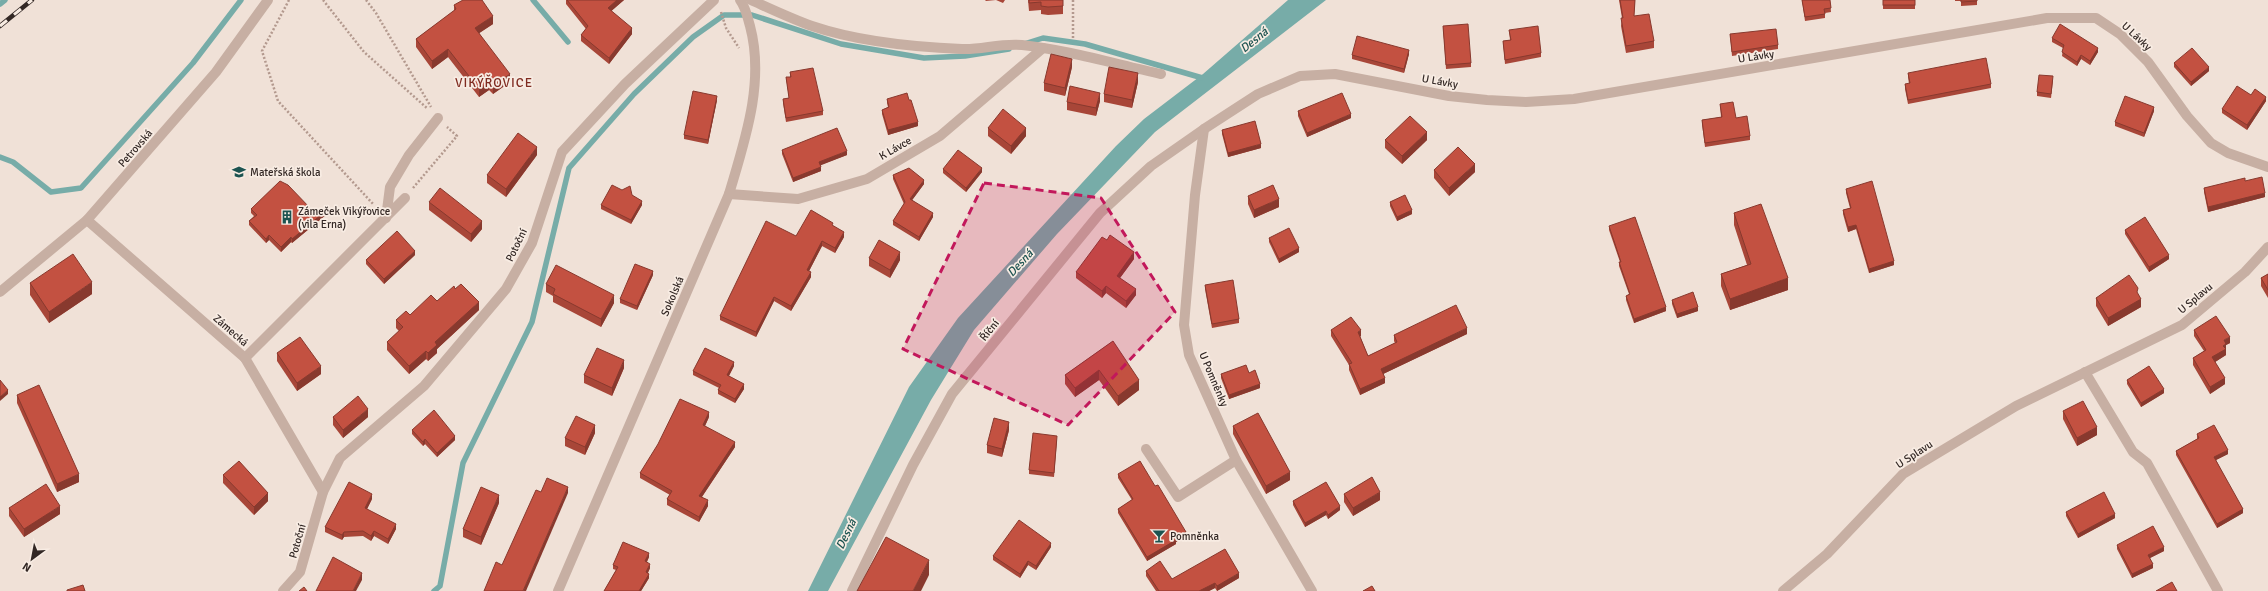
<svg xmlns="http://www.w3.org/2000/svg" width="2268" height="591" font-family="Signika,sans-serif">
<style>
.water{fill:#77aca8}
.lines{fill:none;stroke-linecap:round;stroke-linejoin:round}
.stream{stroke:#77aca8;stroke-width:5.5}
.path{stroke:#b3998e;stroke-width:2.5;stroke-dasharray:2 2;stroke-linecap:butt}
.minor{stroke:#c7afa3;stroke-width:10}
.rail-casing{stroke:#332825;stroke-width:4.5}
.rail{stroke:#f8ece3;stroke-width:3;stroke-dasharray:9;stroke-linecap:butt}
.wall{fill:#a84638}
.shaded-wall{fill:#88392e}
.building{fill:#c35141;stroke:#88392e}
.marked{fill:#c2185b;fill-opacity:0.2;stroke:#c2185b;stroke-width:3;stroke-dasharray:8 5;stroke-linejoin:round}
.labels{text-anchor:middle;stroke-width:3.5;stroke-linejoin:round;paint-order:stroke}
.street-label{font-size:11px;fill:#332825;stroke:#f8ece3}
.poi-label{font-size:11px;fill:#332825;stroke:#f8ece3;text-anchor:start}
.water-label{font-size:12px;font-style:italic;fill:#1c5350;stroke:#f8ece3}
.quarter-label{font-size:13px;letter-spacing:1px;fill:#7f2b20;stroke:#f8ece3}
</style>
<rect width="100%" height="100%" fill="#f0e1d7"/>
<!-- water -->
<path class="water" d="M 1288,0 L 1326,0 L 1155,132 L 1057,234 L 974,330 L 931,400 L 828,591 L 808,591 L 909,387 L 958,318 L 1116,146 L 1144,119 L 1203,74 Z"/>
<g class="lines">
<!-- stream -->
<g class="stream">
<path d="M 533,0 L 568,42"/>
<path d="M 0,4 L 5,0"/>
<path d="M 1024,44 L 1043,38 L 1085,44 L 1206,79"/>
<path d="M 0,157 L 13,162 L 51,192 L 81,188 L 193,63 L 241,0"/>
<path d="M 434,591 L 440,586 L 463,463 L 532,322 L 569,168 L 634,94 L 693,37 L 724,15 L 752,15 L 841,44 L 924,58 L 965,56 L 1009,49"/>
</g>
<!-- path -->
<g class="path">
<path d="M 289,0 L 262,51 L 278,101 L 374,205"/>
<path d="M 323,0 L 364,52 L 428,109"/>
<path d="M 366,0 L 376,13 L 431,107"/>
<path d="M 1073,0 L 1073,40"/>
<path d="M 721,12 L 726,28 L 739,48"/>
<path d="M 413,188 L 457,136 L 447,127"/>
</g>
<!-- minor -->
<g class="minor">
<path d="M 751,0 C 771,9 792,19 812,26 C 859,42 913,47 962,49 C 981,50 1000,43 1022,45 C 1068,50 1115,64 1161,74"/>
<path d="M 1204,129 L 1195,195 L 1184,325 L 1189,355 L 1236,460 L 1312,591"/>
<path d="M 729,194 L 798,199 L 867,179 L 940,136 L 1043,48"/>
<path d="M 386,218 L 390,187 L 409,155 L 438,118"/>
<path d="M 87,220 L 245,358 L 405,198"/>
<path d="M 0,292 L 87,220 L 216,72 L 268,0"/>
<path d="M 245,358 L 323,492"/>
<path d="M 2085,372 L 2133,452 L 2147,463 L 2218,591"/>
<path d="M 1146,449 L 1178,497 L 1236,460"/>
<path d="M 283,591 L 300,572 L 323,492 L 340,458 L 424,386 L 506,289 L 532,243 L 562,152 L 625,84 L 714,0"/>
<path d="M 558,591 L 729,194 C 745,140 765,82 750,26 C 747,16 746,8 740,0"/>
<path d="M 852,591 L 913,465 L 952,394 L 1100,213 L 1151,166 L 1204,129 L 1258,94 L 1300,76 L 1335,74 L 1449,96 L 1487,100 L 1526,102 L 1574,99 L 2047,18 L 2096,18 L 2120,34 L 2148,62 L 2187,116 L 2211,143 L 2228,153 L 2268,167"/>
<path d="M 1783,591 L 1827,554 L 1903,474 L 2016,406 L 2182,325 L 2245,272 L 2268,247"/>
</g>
<!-- rail casing -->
<g class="rail-casing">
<path id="rail" d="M 0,26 L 32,0"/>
</g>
<!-- rail -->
<use href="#rail" class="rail"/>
</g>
<!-- wall -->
<g class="wall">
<path d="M 566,0 L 624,0 L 611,11 L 632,34 L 609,64 L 581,41 L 581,35 L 586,29 L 566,4 Z"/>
<path d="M 985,0 L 1005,0 L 1003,3 L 996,0 L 986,1 Z"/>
<path d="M 1028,0 L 1063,0 L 1063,14 L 1048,15 L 1041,14 L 1041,10 L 1029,11 Z"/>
<path d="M 1619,0 L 1635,0 L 1634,16 L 1654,41 L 1654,48 L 1626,53 L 1621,26 L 1622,18 Z"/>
<path d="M 1802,0 L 1830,0 L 1831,12 L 1825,13 L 1825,18 L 1805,21 Z"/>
<rect x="1883" y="0" width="32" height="9"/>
<path d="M 1955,0 L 1977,0 L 1977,5 L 1961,6 L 1961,1 L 1955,1 Z"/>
<path d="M 454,5 L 493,24 L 479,33 L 510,82 L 493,94 L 489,90 L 479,97 L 448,57 L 432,69 L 416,47 L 416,39 L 454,11 Z"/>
<path d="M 1443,26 L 1471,63 L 1471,67 L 1446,69 Z"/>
<path d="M 1509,30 L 1541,53 L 1541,57 L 1505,64 L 1503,41 L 1510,40 Z"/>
<path d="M 1730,34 L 1778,45 L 1778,49 L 1732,56 Z"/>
<path d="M 2052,38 L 2098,52 L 2090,65 L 2081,59 L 2077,66 L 2062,56 L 2063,48 L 2052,42 Z"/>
<path d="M 1409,54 L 1404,73 L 1352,59 L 1352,55 Z"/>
<path d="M 2174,63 L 2209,71 L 2191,86 L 2174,67 Z"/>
<path d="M 1072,67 L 1065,96 L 1044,91 L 1044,83 Z"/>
<path d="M 790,72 L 823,111 L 823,115 L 786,122 L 783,103 L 783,99 L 789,98 L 786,77 L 790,77 Z"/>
<path d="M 1908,73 L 1991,84 L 1991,88 L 1908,104 L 1905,89 L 1905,84 L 1909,84 L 1908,77 Z"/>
<path d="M 2053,80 L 2051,98 L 2037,96 L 2037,92 Z"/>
<path d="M 1138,82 L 1132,108 L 1104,102 L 1104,94 Z"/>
<path d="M 2251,95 L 2266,101 L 2247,130 L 2222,113 L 2222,109 Z"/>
<path d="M 887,99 L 918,126 L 888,135 L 882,114 L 882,110 L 888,107 L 887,103 Z"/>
<path d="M 717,100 L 708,144 L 684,139 L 684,135 Z"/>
<path d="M 1100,101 L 1096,116 L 1067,110 L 1067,102 Z"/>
<path d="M 1720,104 L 1736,118 L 1750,136 L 1750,140 L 1705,147 L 1702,124 L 1702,120 L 1721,117 Z"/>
<path d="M 1298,111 L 1351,118 L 1307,137 L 1298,116 Z"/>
<path d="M 2154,111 L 2144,137 L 2115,126 L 2115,122 Z"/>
<path d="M 988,128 L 1026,136 L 1011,154 L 988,136 Z"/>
<path d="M 1222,130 L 1261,148 L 1228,157 L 1222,134 Z"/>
<path d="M 1385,140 L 1427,140 L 1402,164 L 1385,148 Z"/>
<path d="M 782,150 L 847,155 L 820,165 L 821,171 L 793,182 L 782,154 Z"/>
<path d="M 537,155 L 506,197 L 487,183 L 487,175 Z"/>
<path d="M 943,169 L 982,172 L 966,192 L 943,173 Z"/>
<path d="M 1434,170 L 1475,172 L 1449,196 L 1434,178 Z"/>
<path d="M 893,175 L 924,184 L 912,200 L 933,217 L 919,241 L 893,225 L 893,221 L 904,204 L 893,179 Z"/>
<path d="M 2245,181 L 2265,197 L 2208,212 L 2204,192 L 2204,188 Z"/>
<path d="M 1846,189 L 1894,265 L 1869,273 L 1856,229 L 1848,232 L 1843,214 L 1843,210 L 1850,208 L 1846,193 Z"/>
<path d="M 632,195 L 642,205 L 631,224 L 601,209 L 601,205 Z"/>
<path d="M 1248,196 L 1279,207 L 1254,218 L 1248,204 Z"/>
<path d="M 429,202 L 482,229 L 471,242 L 429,210 Z"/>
<path d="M 1390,202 L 1412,214 L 1397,221 L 1390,206 Z"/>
<path d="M 251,209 L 311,209 L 327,214 L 292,243 L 291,242 L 281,252 L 269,240 L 266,243 L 249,225 L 249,221 L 254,216 L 251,213 Z"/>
<path d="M 1734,213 L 1788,290 L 1730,310 L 1721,286 L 1721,274 L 1747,265 L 1734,225 Z"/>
<path d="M 833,226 L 844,237 L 835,253 L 822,246 L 809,271 L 811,277 L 791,311 L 774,301 L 756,337 L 720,320 L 720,316 L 796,236 Z"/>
<path d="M 1609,226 L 1666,311 L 1634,323 L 1626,300 L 1626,296 L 1629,294 L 1619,266 L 1619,262 L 1620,262 L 1609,230 Z"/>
<path d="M 2125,230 L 2169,259 L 2149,272 L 2125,234 Z"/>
<path d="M 1269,238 L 1299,252 L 1279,263 L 1269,242 Z"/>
<path d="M 415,255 L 384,284 L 366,264 L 366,260 Z"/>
<path d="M 869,258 L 900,260 L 890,278 L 869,266 Z"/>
<path d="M 1134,259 L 1120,278 L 1136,295 L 1126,308 L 1106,293 L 1102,298 L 1076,278 L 1076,272 Z"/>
<path d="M 2268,274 L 2268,298 L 2261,286 L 2261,278 Z"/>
<path d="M 653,275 L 637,310 L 620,303 L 620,299 Z"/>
<path d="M 30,283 L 92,294 L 49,323 L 30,295 Z"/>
<path d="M 546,284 L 614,303 L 601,327 L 553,302 L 553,296 L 546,292 Z"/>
<path d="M 1205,285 L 1239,319 L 1239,323 L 1212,328 L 1205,289 Z"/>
<path d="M 455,289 L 479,310 L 437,349 L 437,353 L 428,361 L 426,359 L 409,374 L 387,350 L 387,342 L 399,331 L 396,328 L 396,320 L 410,315 L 437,301 Z"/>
<path d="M 2138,294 L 2141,307 L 2108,326 L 2096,306 L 2096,298 Z"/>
<path d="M 1672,300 L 1698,311 L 1677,318 L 1672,304 Z"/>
<path d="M 1331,330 L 1361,336 L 1360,336 L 1368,356 L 1395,343 L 1394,341 L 1394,335 L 1467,334 L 1383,374 L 1385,383 L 1360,395 L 1349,370 L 1349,365 L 1331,336 Z"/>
<path d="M 2194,330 L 2230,343 L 2226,345 L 2226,355 L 2215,362 L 2225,384 L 2210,394 L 2193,365 L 2193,358 L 2204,351 L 2194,336 Z"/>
<path d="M 1113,341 L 1139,390 L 1118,406 L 1099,380 L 1075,397 L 1065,384 L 1065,375 Z"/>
<path d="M 277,353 L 321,374 L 297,391 L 277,361 Z"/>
<path d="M 734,366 L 729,376 L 744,389 L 735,403 L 718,394 L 718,390 L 719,388 L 693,375 L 693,371 Z"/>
<path d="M 624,368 L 612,396 L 584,383 L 584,375 Z"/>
<path d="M 1249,373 L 1260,388 L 1229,399 L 1221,378 L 1221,374 Z"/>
<path d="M 2127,380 L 2164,393 L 2141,407 L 2127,384 Z"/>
<path d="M 17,395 L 79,482 L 57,492 L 17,403 Z"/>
<path d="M 2063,411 L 2097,435 L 2077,446 L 2063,419 Z"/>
<path d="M 333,417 L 368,417 L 343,438 L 333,425 Z"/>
<path d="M 709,417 L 705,426 L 735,447 L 702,497 L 708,506 L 699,522 L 667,505 L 667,499 L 670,495 L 640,478 L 640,473 Z"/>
<path d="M 1233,426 L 1290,480 L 1266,494 L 1233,434 Z"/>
<path d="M 412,430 L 455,440 L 437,457 L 425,444 L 423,446 L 412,434 Z"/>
<path d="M 1009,430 L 1002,457 L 987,453 L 987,445 Z"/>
<path d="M 595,433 L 585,455 L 565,446 L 565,438 Z"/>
<path d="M 2197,434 L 2228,454 L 2216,460 L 2243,513 L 2217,528 L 2176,455 L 2176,451 L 2197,439 Z"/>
<path d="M 1057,440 L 1054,477 L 1029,474 L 1029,470 Z"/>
<path d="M 1118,474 L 1155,486 L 1186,536 L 1176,542 L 1176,544 L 1147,561 L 1118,513 L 1118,509 L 1132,500 L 1118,478 Z"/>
<path d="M 223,475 L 268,501 L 254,515 L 223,483 Z"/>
<path d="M 1344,494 L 1380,500 L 1353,516 L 1344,502 Z"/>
<path d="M 372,499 L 367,509 L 396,529 L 388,544 L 374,536 L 371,541 L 363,536 L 344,537 L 342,540 L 325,532 L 325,527 Z"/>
<path d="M 1293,501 L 1340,510 L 1328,519 L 1326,515 L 1305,527 L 1293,505 Z"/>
<path d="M 499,503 L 481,545 L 463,537 L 463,529 Z"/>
<path d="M 9,508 L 60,514 L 24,537 L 9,516 Z"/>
<path d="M 2066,512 L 2115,518 L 2078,538 L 2066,516 Z"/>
<path d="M 2117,545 L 2164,551 L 2150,558 L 2153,568 L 2132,578 L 2117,549 Z"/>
<path d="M 1051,547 L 1036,570 L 1028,565 L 1020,578 L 993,560 L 993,556 Z"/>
<path d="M 649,557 L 647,562 L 650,568 L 648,573 L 649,578 L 641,591 L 604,591 L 616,570 L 613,569 L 613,565 Z"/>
<path d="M 1146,571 L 1172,579 L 1239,578 L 1217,591 L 1215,588 L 1209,591 L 1156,591 L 1146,576 Z"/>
</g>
<!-- shaded-wall -->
<g class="shaded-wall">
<path d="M 617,0 L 624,0 L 608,14 L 608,8 Z"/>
<path d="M 493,16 L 493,24 L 475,36 L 475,28 Z"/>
<path d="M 632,28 L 632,34 L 609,64 L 609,58 Z"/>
<path d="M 2098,48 L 2098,52 L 2090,65 L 2090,61 Z"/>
<path d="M 448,49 L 448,57 L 432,69 L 432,61 Z"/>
<path d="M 1409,50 L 1409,54 L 1404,73 L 1404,69 Z"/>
<path d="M 2081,55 L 2081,59 L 2077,66 L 2077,62 Z"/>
<path d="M 1072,59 L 1072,67 L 1065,96 L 1065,88 Z"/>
<path d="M 2209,67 L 2209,71 L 2191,86 L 2191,82 Z"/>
<path d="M 1138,73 L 1138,82 L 1132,108 L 1132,100 Z"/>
<path d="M 510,74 L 510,82 L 493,94 L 493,86 Z"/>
<path d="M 489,82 L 489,90 L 479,97 L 479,89 Z"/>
<path d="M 1100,93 L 1100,101 L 1096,116 L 1096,108 Z"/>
<path d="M 717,96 L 717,100 L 708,144 L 708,140 Z"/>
<path d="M 2266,97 L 2266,101 L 2247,130 L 2247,125 Z"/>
<path d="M 2154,107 L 2154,111 L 2144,137 L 2144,133 Z"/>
<path d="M 1351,114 L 1351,118 L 1307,137 L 1307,133 Z"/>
<path d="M 918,122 L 918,126 L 888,135 L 888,130 Z"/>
<path d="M 1026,128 L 1026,136 L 1011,154 L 1011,146 Z"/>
<path d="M 1427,132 L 1427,140 L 1402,164 L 1402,156 Z"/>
<path d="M 1261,144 L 1261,148 L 1228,157 L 1228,153 Z"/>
<path d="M 537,147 L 537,155 L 506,197 L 506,189 Z"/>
<path d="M 847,151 L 847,155 L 819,166 L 819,162 Z"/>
<path d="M 1475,164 L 1475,172 L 1449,196 L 1449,188 Z"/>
<path d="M 821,167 L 821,171 L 793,182 L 793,178 Z"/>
<path d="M 982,168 L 982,172 L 966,192 L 966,188 Z"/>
<path d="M 924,180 L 924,184 L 910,203 L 910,199 Z"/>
<path d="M 2265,193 L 2265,197 L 2208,212 L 2208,207 Z"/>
<path d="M 1279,199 L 1279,207 L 1254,218 L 1254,210 Z"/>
<path d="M 642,201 L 642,205 L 631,224 L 631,220 Z"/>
<path d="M 327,210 L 327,214 L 292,243 L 292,239 Z"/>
<path d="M 1412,210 L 1412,214 L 1397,221 L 1397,217 Z"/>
<path d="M 933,213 L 933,217 L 919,241 L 919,237 Z"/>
<path d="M 482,221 L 482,229 L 471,242 L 471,234 Z"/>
<path d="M 1856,225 L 1856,229 L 1848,232 L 1848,227 Z"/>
<path d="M 844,232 L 844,237 L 835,253 L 835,248 Z"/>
<path d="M 269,235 L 269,240 L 266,243 L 266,239 Z"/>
<path d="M 291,237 L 291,242 L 281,252 L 281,247 Z"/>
<path d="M 822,241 L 822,246 L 807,275 L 807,270 Z"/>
<path d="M 1299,248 L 1299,252 L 1279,263 L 1279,259 Z"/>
<path d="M 415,251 L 415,255 L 384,284 L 384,279 Z"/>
<path d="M 900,252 L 900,260 L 890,278 L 890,270 Z"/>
<path d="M 1134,252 L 1134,259 L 1117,282 L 1117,276 Z"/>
<path d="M 2169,255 L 2169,259 L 2149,272 L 2149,267 Z"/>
<path d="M 1894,261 L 1894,265 L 1869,273 L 1869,269 Z"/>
<path d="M 653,271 L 653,275 L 637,310 L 637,306 Z"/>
<path d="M 811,272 L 811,277 L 791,311 L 791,306 Z"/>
<path d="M 1788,278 L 1788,290 L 1730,310 L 1730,299 Z"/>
<path d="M 92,282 L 92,294 L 49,323 L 49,312 Z"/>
<path d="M 1106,286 L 1106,293 L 1102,298 L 1102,291 Z"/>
<path d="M 1136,289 L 1136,295 L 1126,308 L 1126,301 Z"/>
<path d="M 614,295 L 614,303 L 601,327 L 601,319 Z"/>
<path d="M 774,297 L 774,301 L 756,337 L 756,332 Z"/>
<path d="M 2141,299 L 2141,307 L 2108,326 L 2108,318 Z"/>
<path d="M 479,302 L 479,310 L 437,349 L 437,353 L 428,361 L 428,353 L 435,342 Z"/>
<path d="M 1666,307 L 1666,311 L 1634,323 L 1634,319 Z"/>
<path d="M 1698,307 L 1698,311 L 1677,318 L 1677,314 Z"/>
<path d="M 1467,328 L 1467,334 L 1381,375 L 1381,369 Z"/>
<path d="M 1361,330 L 1361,336 L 1358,338 L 1358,332 Z"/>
<path d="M 2230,337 L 2230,343 L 2226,345 L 2226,355 L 2212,364 L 2212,357 L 2224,340 Z"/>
<path d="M 426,351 L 426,359 L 409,374 L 409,366 Z"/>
<path d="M 624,360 L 624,368 L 612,396 L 612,388 Z"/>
<path d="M 734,362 L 734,366 L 727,379 L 727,375 Z"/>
<path d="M 321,366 L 321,374 L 297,391 L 297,383 Z"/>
<path d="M 1099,370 L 1099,380 L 1075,397 L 1075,388 Z"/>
<path d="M 1385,378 L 1385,383 L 1360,395 L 1360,389 Z"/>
<path d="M 2225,378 L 2225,384 L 2210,394 L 2210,387 Z"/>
<path d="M 1139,380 L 1139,390 L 1118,406 L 1118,396 Z"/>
<path d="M 744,384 L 744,389 L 735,403 L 735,399 Z"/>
<path d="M 1260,384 L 1260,388 L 1229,399 L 1229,395 Z"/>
<path d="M 2164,389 L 2164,393 L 2141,407 L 2141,403 Z"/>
<path d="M 8,390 L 8,394 L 0,401 L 0,397 Z"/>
<path d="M 368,409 L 368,417 L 343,438 L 343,430 Z"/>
<path d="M 709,412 L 709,417 L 703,430 L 703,425 Z"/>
<path d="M 1009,422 L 1009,430 L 1002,457 L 1002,449 Z"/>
<path d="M 595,425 L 595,433 L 585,455 L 585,447 Z"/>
<path d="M 2097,427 L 2097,435 L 2077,446 L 2077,438 Z"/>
<path d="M 455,436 L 455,440 L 437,457 L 437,453 Z"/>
<path d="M 425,439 L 425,444 L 423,446 L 423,442 Z"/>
<path d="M 735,442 L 735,447 L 699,501 L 699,496 Z"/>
<path d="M 2228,450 L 2228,454 L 2214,461 L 2214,457 Z"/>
<path d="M 1290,472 L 1290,480 L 1266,494 L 1266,486 Z"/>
<path d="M 79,474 L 79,482 L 57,492 L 57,484 Z"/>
<path d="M 568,487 L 568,493 L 526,591 L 523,591 Z"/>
<path d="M 1380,492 L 1380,500 L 1353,516 L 1353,508 Z"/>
<path d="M 268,493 L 268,501 L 254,515 L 254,507 Z"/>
<path d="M 372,494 L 372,499 L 365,513 L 365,508 Z"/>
<path d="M 499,495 L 499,503 L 481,545 L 481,537 Z"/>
<path d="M 708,500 L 708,506 L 699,522 L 699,517 Z"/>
<path d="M 60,506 L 60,514 L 24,537 L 24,529 Z"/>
<path d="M 1340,506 L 1340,510 L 1328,519 L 1328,515 Z"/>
<path d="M 2243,509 L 2243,513 L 2217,528 L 2217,524 Z"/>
<path d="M 1326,511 L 1326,515 L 1305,527 L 1305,523 Z"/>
<path d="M 2115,514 L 2115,518 L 2078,538 L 2078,534 Z"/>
<path d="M 396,524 L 396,529 L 388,544 L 388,539 Z"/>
<path d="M 374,531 L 374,536 L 371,541 L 371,536 Z"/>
<path d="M 344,532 L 344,537 L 342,540 L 342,535 Z"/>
<path d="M 1186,532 L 1186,536 L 1176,542 L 1176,544 L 1147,561 L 1147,557 L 1174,538 Z"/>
<path d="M 1051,543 L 1051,547 L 1036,570 L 1036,566 Z"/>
<path d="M 2164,547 L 2164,551 L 2148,559 L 2148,555 Z"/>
<path d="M 649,553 L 649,557 L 645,565 L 645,561 Z"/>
<path d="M 929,560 L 929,575 L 921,591 L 913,591 Z"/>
<path d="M 1028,561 L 1028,565 L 1020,578 L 1020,574 Z"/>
<path d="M 650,564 L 650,568 L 646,576 L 646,572 Z"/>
<path d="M 2153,564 L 2153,568 L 2132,578 L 2132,574 Z"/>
<path d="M 362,573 L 362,580 L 356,591 L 353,591 Z"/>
<path d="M 1239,573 L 1239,578 L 1217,591 L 1217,586 Z"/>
<path d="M 649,574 L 649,578 L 641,591 L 639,591 Z"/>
<path d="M 1215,583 L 1215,588 L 1209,591 L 1199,591 Z"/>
</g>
<!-- building -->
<g class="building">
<path d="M 463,0 L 482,0 L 493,16 L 475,28 L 510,74 L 493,86 L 489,82 L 479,89 L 448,49 L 432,61 L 416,39 L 456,9 L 454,5 Z"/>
<path d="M 567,0 L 617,0 L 608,8 L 632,28 L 609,58 L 581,35 L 588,26 Z"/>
<path d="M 1029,0 L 1063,0 L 1063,6 L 1048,7 L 1041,6 L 1041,2 L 1029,3 Z"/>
<path d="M 1620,0 L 1635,0 L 1634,16 L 1649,14 L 1654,41 L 1626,46 L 1621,18 L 1623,18 Z"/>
<path d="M 1802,0 L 1830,0 L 1831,8 L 1824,9 L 1825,14 L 1805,17 Z"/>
<rect x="1883" y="0" width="32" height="5"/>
<path d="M 1961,0 L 1977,0 L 1977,1 L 1961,2 Z"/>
<path d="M 1468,24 L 1471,63 L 1446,65 L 1443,26 Z"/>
<path d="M 2060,24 L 2098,48 L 2090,61 L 2081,55 L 2077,62 L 2062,52 L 2064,45 L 2052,38 Z"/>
<path d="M 1538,26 L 1541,53 L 1505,60 L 1503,41 L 1511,40 L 1509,30 Z"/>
<path d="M 1776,29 L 1778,45 L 1732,52 L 1730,34 Z"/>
<path d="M 1357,36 L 1409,50 L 1404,69 L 1352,55 Z"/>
<path d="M 2192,48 L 2209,67 L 2191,82 L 2174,63 Z"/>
<path d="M 1051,54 L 1072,59 L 1065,88 L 1044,83 Z"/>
<path d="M 1986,58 L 1991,84 L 1908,100 L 1905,84 L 1910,83 L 1908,73 Z"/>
<path d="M 1109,67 L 1138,73 L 1132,100 L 1104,94 Z"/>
<path d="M 813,68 L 823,111 L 786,118 L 783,99 L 789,98 L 786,77 L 791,77 L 790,72 Z"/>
<path d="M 2039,75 L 2053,76 L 2051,94 L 2037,92 Z"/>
<path d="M 1070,86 L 1100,93 L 1096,108 L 1067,102 Z"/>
<path d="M 2237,86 L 2251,95 L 2255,89 L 2266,97 L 2247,125 L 2222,109 Z"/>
<path d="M 693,91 L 717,96 L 708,140 L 684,135 Z"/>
<path d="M 907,93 L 909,100 L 911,100 L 918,122 L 888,130 L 882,110 L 889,107 L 887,99 Z"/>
<path d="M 1342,93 L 1351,114 L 1307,133 L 1298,111 Z"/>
<path d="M 2125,96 L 2154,107 L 2144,133 L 2115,122 Z"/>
<path d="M 1733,102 L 1736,118 L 1747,116 L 1750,136 L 1705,143 L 1702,120 L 1722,117 L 1720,104 Z"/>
<path d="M 1003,109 L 1026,128 L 1011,146 L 988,128 Z"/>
<path d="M 1410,116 L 1427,132 L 1402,156 L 1385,140 Z"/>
<path d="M 1255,121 L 1261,144 L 1228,153 L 1222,130 Z"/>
<path d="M 837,128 L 847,151 L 819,162 L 821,167 L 793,178 L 782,150 Z"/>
<path d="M 518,133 L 537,147 L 506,189 L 487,175 Z"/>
<path d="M 1458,147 L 1475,164 L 1449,188 L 1434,170 Z"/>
<path d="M 958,150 L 982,168 L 966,188 L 943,169 Z"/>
<path d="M 909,168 L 924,180 L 910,199 L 933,213 L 919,237 L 893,221 L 905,202 L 893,175 Z"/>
<path d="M 2262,177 L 2265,193 L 2208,207 L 2204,188 L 2245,178 L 2245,181 Z"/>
<path d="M 280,181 L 288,185 L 311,209 L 327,210 L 292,239 L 291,237 L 281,247 L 269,235 L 266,239 L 249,221 L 257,215 L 251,209 Z"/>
<path d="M 1872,181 L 1894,261 L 1869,269 L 1856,225 L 1848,227 L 1843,210 L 1851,208 L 1846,189 Z"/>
<path d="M 612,185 L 622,190 L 630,186 L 632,195 L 642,201 L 631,220 L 601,205 Z"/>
<path d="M 1273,185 L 1279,199 L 1254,210 L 1248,196 Z"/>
<path d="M 440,188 L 482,221 L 471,234 L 429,202 Z"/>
<path d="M 1405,195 L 1412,210 L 1397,217 L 1390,202 Z"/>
<path d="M 1761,204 L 1788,278 L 1730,299 L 1721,274 L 1751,264 L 1734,213 Z"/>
<path d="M 811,210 L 833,223 L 832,225 L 844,232 L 835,248 L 822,241 L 807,270 L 811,272 L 791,306 L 774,297 L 756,332 L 720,316 L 766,221 L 796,236 Z"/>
<path d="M 1635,217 L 1666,307 L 1634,319 L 1626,296 L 1630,294 L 1619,262 L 1621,262 L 1609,226 Z"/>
<path d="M 2145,217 L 2169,255 L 2149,267 L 2125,230 Z"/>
<path d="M 1289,228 L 1299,248 L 1279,259 L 1269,238 Z"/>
<path d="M 397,231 L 415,251 L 384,279 L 366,260 Z"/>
<path d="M 1110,235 L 1134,252 L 1117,276 L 1136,289 L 1126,301 L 1106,286 L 1102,291 L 1076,272 L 1102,237 L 1107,240 Z"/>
<path d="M 879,240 L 900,252 L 890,270 L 869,258 Z"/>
<path d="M 73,254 L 92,282 L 49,312 L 30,283 Z"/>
<path d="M 635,264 L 653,271 L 637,306 L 620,299 Z"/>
<path d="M 556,265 L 614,295 L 601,319 L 553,294 L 555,289 L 546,284 Z"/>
<path d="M 2268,274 L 2268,290 L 2261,278 Z"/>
<path d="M 2129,275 L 2138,288 L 2137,292 L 2141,299 L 2108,318 L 2096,298 Z"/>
<path d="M 1233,280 L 1239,319 L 1212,324 L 1205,285 Z"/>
<path d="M 461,284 L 479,302 L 435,342 L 437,345 L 428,353 L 426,351 L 409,366 L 387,342 L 403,327 L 396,320 L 406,311 L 410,315 L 431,295 L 437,301 L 454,286 L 455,289 Z"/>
<path d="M 1693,292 L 1698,307 L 1677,314 L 1672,300 Z"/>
<path d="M 1456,305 L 1467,328 L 1381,369 L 1385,378 L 1360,389 L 1349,364 L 1352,363 L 1331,330 L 1351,317 L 1361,330 L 1358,332 L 1368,356 L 1397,342 L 1394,335 Z"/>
<path d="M 2216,316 L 2230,337 L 2224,340 L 2226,344 L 2223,346 L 2226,349 L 2212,357 L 2225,378 L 2210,387 L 2193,358 L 2206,350 L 2194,330 Z"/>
<path d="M 300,337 L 321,366 L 297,383 L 277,353 Z"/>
<path d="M 1113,341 L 1139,380 L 1118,396 L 1099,370 L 1075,388 L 1065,375 Z"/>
<path d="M 597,348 L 624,360 L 612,388 L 584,375 Z"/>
<path d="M 705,348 L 734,362 L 727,375 L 744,384 L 735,399 L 718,390 L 721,385 L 693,371 Z"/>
<path d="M 1246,365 L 1249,373 L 1255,370 L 1260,384 L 1229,395 L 1221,374 Z"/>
<path d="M 2149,366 L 2164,389 L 2141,403 L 2127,380 Z"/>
<path d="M 0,380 L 8,390 L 0,397 Z"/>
<path d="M 39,385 L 79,474 L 57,484 L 17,395 Z"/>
<path d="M 358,396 L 368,409 L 343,430 L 333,417 Z"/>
<path d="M 680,399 L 709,412 L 703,425 L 735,442 L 699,496 L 708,500 L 699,517 L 667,499 L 672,491 L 640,473 L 658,444 Z"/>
<path d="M 2083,401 L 2097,427 L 2077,438 L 2063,411 Z"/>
<path d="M 434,410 L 455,436 L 437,453 L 425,439 L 423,442 L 412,430 Z"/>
<path d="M 1258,413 L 1290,472 L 1266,486 L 1233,426 Z"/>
<path d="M 576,416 L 595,425 L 585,447 L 565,438 Z"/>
<path d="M 994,418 L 1009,422 L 1002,449 L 987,445 Z"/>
<path d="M 2214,425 L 2228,450 L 2214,457 L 2243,509 L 2217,524 L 2176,451 L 2199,438 L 2197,434 Z"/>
<path d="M 1033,433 L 1057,436 L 1054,473 L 1029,470 Z"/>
<path d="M 239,461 L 268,493 L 254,507 L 223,475 Z"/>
<path d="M 1140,461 L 1155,486 L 1158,485 L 1186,532 L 1174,538 L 1176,540 L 1147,557 L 1118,509 L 1133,499 L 1118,474 Z"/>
<path d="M 1372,477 L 1380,492 L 1353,508 L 1344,494 Z"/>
<path d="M 547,478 L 568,487 L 523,591 L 484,591 L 496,562 L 502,565 L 536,490 L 541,492 Z"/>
<path d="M 349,482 L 372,494 L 365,508 L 396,524 L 388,539 L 374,531 L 371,536 L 363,531 L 344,532 L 342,535 L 325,527 Z"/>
<path d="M 1326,482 L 1340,506 L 1328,515 L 1326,511 L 1305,523 L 1293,501 Z"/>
<path d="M 46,484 L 60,506 L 24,529 L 9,508 Z"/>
<path d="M 481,487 L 499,495 L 481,537 L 463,529 Z"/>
<path d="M 2104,492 L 2115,514 L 2078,534 L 2066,512 Z"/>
<path d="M 1019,520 L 1051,543 L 1036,566 L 1028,561 L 1020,574 L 993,556 Z"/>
<path d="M 2153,526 L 2164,547 L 2148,555 L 2153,564 L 2132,574 L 2117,545 Z"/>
<path d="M 886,537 L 929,560 L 913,591 L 857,591 Z"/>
<path d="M 623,542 L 649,553 L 645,561 L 650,564 L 646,572 L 649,574 L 639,591 L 604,591 L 618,567 L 613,565 Z"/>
<path d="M 1225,549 L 1239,573 L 1217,586 L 1215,583 L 1199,591 L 1159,591 L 1146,571 L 1160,561 L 1172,579 Z"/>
<path d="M 333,557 L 362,573 L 353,591 L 316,591 Z"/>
<path d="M 2172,582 L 2177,591 L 2156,591 Z"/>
<path d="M 83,585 L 85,591 L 67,591 L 67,590 Z"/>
<path d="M 1372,586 L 1375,591 L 1363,591 Z"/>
<path d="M 304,587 L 307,591 L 299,591 Z"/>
</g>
<!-- marked area -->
<path class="marked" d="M 984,183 L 1101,198 L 1175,312 L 1068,425 L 903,349 Z"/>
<!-- icons -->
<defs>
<g id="school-bare" transform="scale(1.08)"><path d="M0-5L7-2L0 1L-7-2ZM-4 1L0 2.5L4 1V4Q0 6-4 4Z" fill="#1c5350" stroke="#f8ece3" stroke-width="2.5" paint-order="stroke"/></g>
<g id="building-bare" transform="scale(1.08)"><path d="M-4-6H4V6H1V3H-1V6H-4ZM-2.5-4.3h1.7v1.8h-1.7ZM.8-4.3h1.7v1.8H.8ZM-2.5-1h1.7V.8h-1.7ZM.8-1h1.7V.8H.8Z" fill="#1c5350" stroke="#f8ece3" stroke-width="2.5" paint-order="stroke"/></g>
<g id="bar-bare" transform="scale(1.08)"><path d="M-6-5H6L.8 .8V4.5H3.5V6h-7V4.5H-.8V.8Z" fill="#1c5350" stroke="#f8ece3" stroke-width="2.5" paint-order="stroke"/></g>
</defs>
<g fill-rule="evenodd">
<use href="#school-bare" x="239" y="172"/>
<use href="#building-bare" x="287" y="217"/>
<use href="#bar-bare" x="1159" y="536"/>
</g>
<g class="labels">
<!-- street labels -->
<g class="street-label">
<text transform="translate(2137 36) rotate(43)" y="4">U Lávky</text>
<text transform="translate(1756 56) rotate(-9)" y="4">U Lávky</text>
<text transform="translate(1440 81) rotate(10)" y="4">U Lávky</text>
<text transform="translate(135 148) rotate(-49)" y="4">Petrovská</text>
<text transform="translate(895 148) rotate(-30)" y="4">K Lávce</text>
<text transform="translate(516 245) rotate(-64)" y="4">Potoční</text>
<text transform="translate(672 296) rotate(-67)" y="4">Sokolská</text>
<text transform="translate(2195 298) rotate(-40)" y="4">U Splavu</text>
<text transform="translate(231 330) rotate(41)" y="4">Zámecká</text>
<text transform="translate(989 330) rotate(-51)" y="4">Říční</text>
<text transform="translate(1214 379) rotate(67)" y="4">U Pomněnky</text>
<text transform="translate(1914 454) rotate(-33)" y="4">U Splavu</text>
<text transform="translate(297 541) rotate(-74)" y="4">Potoční</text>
</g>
<!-- poi labels -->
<g class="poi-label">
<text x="250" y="176">Mateřská škola</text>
<text x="298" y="215">Zámeček Vikýřovice<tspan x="298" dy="13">(vila Erna)</tspan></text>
<text x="1170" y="540">Pomněnka</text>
</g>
<!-- water labels -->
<g class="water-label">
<text transform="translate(1254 40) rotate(-39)" y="4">Desná</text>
<text transform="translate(1020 263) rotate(-47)" y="4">Desná</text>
<text transform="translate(846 534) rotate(-64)" y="4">Desná</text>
</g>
<!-- quarter labels -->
<g class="quarter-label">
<text x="494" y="87">VIKÝŘOVICE</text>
</g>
</g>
<!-- north arrow -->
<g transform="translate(32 559) rotate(212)" stroke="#f8ece3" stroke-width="3" paint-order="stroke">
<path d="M0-3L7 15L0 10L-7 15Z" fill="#332825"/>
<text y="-6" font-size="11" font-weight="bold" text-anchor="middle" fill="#332825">N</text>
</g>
</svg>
